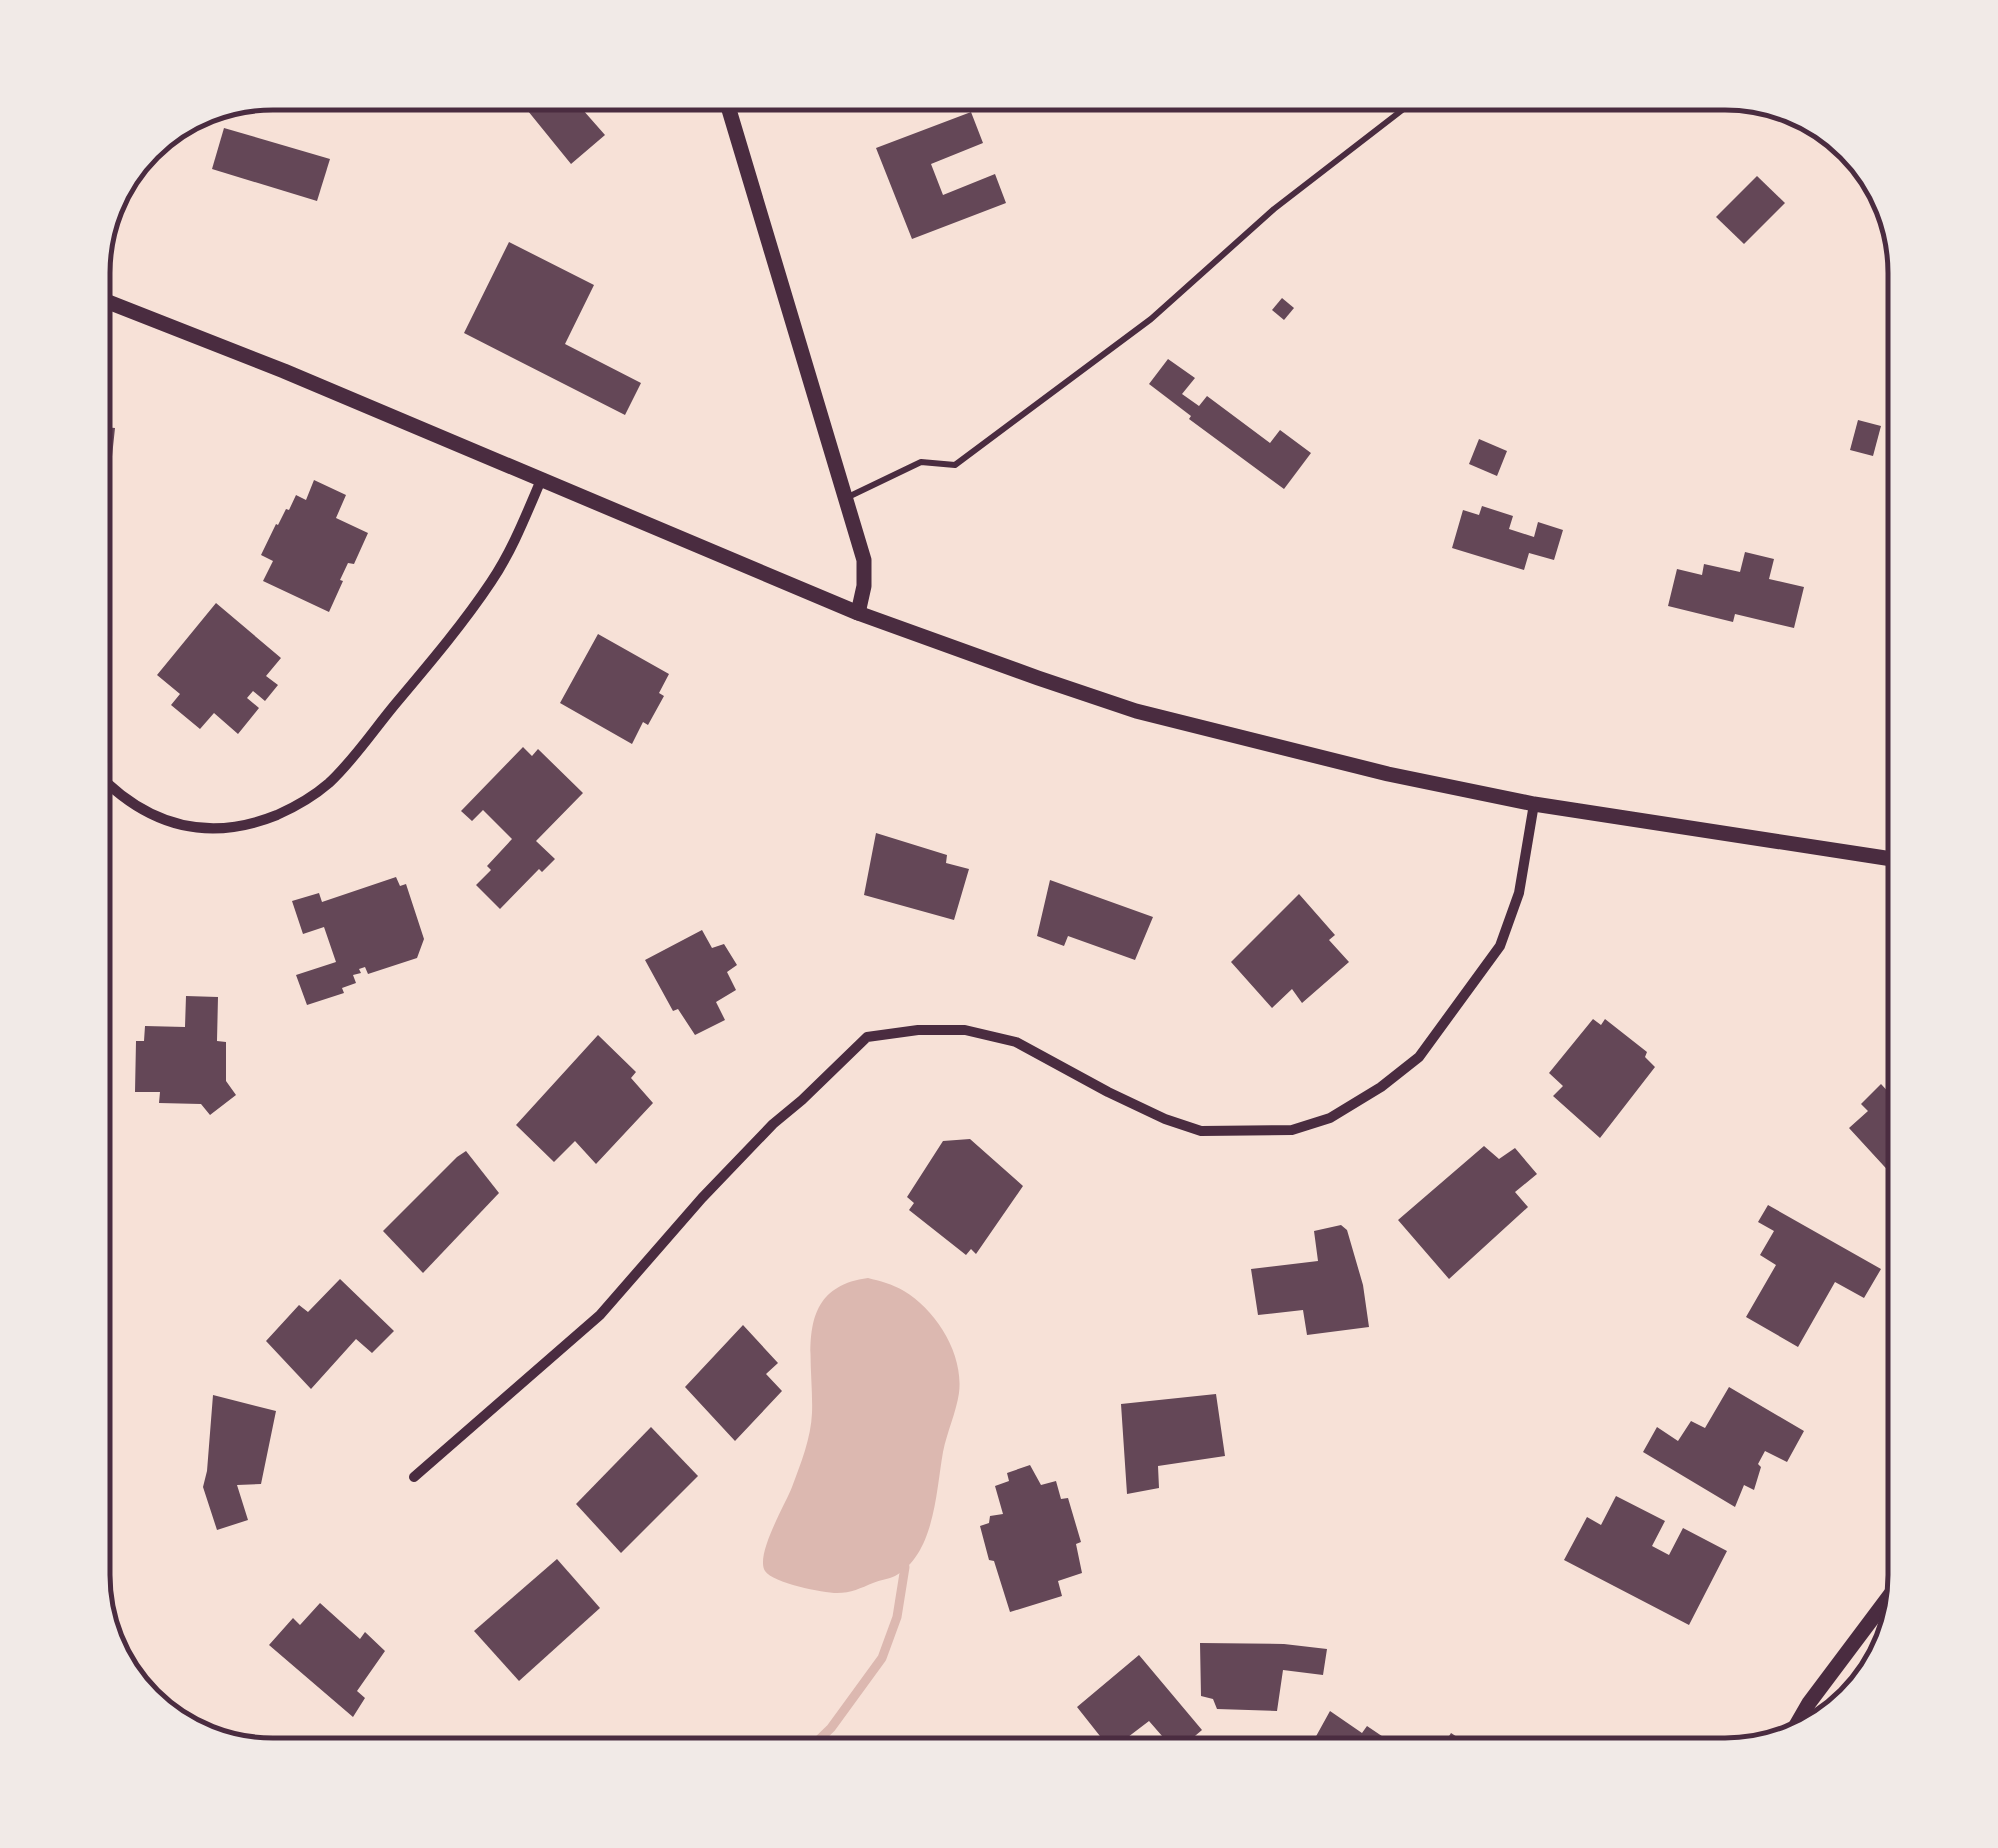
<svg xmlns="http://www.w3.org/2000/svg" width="1998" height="1848" font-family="'Zilla Slab',serif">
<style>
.water{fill:#dcb8b0}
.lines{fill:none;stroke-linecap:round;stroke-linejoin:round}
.stream{stroke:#dcb8b0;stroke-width:9}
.building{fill:#644757}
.service{stroke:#4a2c40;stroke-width:6}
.minor{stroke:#4a2c40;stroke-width:10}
.tertiary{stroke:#4a2c40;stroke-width:15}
.rim{fill:none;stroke:#4a2c40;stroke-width:5}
</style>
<rect width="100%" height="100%" fill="#f7e1d7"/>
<!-- water -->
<path class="water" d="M 868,1278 C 880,1281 892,1284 904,1291 C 936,1310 964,1354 959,1393 C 956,1413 947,1432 943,1452 C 936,1491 935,1554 895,1576 C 889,1579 880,1580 873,1583 C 861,1588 851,1593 837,1593 C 823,1593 773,1583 765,1571 C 755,1555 785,1505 792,1487 C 801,1463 811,1438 812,1413 C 814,1358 792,1288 868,1278 Z"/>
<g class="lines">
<!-- stream -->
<path class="stream" d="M 803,1755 L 831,1728 L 882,1658 L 897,1617 L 905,1567"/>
</g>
<!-- building -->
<g class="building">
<path d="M 458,93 L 568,93 L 605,135 L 571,164 L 528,111 L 456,104 Z"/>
<path d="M 971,112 L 983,143 L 931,164 L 943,195 L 995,174 L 1006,203 L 912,239 L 876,148 Z"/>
<path d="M 224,128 L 330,159 L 317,201 L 212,169 Z"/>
<path d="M 1757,176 L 1785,203 L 1744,244 L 1716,217 Z"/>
<path d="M 509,242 L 594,285 L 565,344 L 641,383 L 625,415 L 464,333 Z"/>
<path d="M 1282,298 L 1294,308 L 1284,320 L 1272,310 Z"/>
<path d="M 1168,359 L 1195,378 L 1182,394 L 1199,406 L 1207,396 L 1270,443 L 1280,430 L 1311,453 L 1284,489 L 1189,419 L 1191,416 L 1149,384 Z"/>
<path d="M 1858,420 L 1881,426 L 1873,456 L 1850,450 Z"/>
<path d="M 93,426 L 115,428 L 109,485 L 99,487 L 94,504 Z"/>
<path d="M 1479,439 L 1507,451 L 1497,476 L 1469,464 Z"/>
<path d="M 314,480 L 346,495 L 336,518 L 368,533 L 354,564 L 348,563 L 340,580 L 343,581 L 329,612 L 263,581 L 273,561 L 261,555 L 276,524 L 278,525 L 286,509 L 289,510 L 296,495 L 306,500 Z"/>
<path d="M 1482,506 L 1513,516 L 1509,529 L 1534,537 L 1538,522 L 1563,530 L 1554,560 L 1529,553 L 1524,570 L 1452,548 L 1463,510 L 1479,515 Z"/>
<path d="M 1745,552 L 1774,559 L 1769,579 L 1804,587 L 1794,628 L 1735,614 L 1733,622 L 1668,606 L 1677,569 L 1702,575 L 1704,564 L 1740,572 Z"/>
<path d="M 216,603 L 281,658 L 266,676 L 278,685 L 265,701 L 253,691 L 247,698 L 259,708 L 238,734 L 214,713 L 200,729 L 171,705 L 180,694 L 157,675 Z"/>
<path d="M 598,634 L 669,674 L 659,693 L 664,696 L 648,725 L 643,722 L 632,744 L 560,703 Z"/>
<path d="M 523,747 L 532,756 L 538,749 L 583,793 L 536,841 L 555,859 L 542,872 L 539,869 L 500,909 L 476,885 L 491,870 L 487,866 L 512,839 L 483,810 L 472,821 L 461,811 Z"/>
<path d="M 876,833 L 947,855 L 946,863 L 969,869 L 954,920 L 864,895 Z"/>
<path d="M 396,877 L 400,886 L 406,884 L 424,939 L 417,958 L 368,974 L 365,967 L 359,969 L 361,973 L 353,975 L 356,983 L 342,988 L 344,993 L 307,1005 L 296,975 L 336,962 L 324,927 L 303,934 L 292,901 L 319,893 L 322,902 Z"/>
<path d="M 1050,880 L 1153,917 L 1135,960 L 1068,936 L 1064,946 L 1037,936 Z"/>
<path d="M 1299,894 L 1335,935 L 1329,940 L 1349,962 L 1302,1003 L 1292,989 L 1272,1008 L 1231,962 Z"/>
<path d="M 702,930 L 712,948 L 724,944 L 737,965 L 727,972 L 736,990 L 716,1002 L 725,1020 L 695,1035 L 678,1009 L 673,1011 L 645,960 Z"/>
<path d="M 186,996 L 218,997 L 217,1041 L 226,1042 L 226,1081 L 236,1095 L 210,1115 L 201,1104 L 159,1103 L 160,1092 L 135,1092 L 136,1041 L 144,1041 L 145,1026 L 185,1027 Z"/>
<path d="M 1593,1019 L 1601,1025 L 1605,1019 L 1647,1052 L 1645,1057 L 1655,1067 L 1600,1138 L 1553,1096 L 1563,1086 L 1549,1073 Z"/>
<path d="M 598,1035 L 636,1072 L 631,1078 L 653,1103 L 596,1164 L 575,1141 L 554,1162 L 516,1125 Z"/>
<path d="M 1881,1084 L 1905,1110 L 1905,1189 L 1849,1128 L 1868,1111 L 1861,1104 Z"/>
<path d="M 970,1139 L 1023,1186 L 976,1254 L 971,1249 L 966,1255 L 909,1210 L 914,1203 L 907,1197 L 943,1141 Z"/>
<path d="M 1484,1146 L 1499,1159 L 1515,1148 L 1537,1174 L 1515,1192 L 1528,1207 L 1449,1279 L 1398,1220 Z"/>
<path d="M 466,1151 L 499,1193 L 423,1273 L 383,1231 L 457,1157 Z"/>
<path d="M 1768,1205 L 1881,1269 L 1864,1298 L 1835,1282 L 1798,1347 L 1746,1317 L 1776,1265 L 1760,1255 L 1774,1231 L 1758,1222 Z"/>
<path d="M 1341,1225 L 1347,1230 L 1363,1285 L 1369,1327 L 1307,1335 L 1303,1310 L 1258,1315 L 1251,1269 L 1318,1261 L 1314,1231 Z"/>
<path d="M 340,1279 L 394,1331 L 372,1353 L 356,1339 L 311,1389 L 266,1341 L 299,1305 L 308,1312 Z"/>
<path d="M 743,1325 L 778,1363 L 766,1374 L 782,1391 L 735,1441 L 685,1387 Z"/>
<path d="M 1729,1387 L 1804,1431 L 1787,1462 L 1765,1451 L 1758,1464 L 1761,1467 L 1754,1490 L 1744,1485 L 1735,1507 L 1643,1452 L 1657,1427 L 1678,1441 L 1691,1421 L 1705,1428 Z"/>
<path d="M 1216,1394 L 1225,1456 L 1158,1466 L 1159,1488 L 1127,1494 L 1121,1404 Z"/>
<path d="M 213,1395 L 276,1411 L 261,1484 L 237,1485 L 248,1520 L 217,1530 L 203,1487 L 207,1471 Z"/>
<path d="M 651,1427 L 698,1476 L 621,1553 L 576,1504 Z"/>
<path d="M 1030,1465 L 1041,1485 L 1056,1481 L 1061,1499 L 1068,1498 L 1081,1542 L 1076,1544 L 1082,1573 L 1058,1581 L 1062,1596 L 1010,1612 L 994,1561 L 989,1560 L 980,1526 L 989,1523 L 990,1516 L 1003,1514 L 995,1486 L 1009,1481 L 1007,1473 Z"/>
<path d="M 1616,1496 L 1665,1521 L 1652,1546 L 1669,1555 L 1683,1528 L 1727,1551 L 1689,1625 L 1564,1560 L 1587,1517 L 1601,1525 Z"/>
<path d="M 557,1559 L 600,1608 L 519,1681 L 474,1631 Z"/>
<path d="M 320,1603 L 360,1639 L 365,1632 L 385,1651 L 357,1691 L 365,1698 L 353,1717 L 269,1645 L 293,1618 L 300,1625 Z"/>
<path d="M 1200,1643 L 1284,1644 L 1327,1649 L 1323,1675 L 1283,1670 L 1277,1711 L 1217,1709 L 1213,1699 L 1201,1696 Z"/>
<path d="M 1139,1655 L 1202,1730 L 1176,1752 L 1149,1721 L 1111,1750 L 1077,1707 Z"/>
<path d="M 1330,1711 L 1362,1733 L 1367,1726 L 1410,1755 L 1318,1755 L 1309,1749 Z"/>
<path d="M 1451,1733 L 1485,1755 L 1437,1755 Z"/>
</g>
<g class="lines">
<!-- service -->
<path class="service" d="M 846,498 L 921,462 L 955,465 L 1151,319 L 1274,209 L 1410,104 L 1421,93"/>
<!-- minor -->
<g class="minor">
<path d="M 93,769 C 144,824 205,844 277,815 C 295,807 314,796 329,783 C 354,760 375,728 397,702 C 429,664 463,624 491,582 C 512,551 526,515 541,480"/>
<path d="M 414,1477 L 600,1315 L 702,1198 L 773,1124 L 802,1100 L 867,1037 L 918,1030 L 965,1030 L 1016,1042 L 1108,1092 L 1165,1119 L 1201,1131 L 1292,1130 L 1330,1118 L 1381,1087 L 1419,1057 L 1500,946 L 1519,893 L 1534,804"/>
</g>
<!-- tertiary -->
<g class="tertiary">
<path d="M 724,93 L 864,560 L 864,586 L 858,613"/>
<path d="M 93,296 L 284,371 L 858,613 L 1038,678 L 1136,711 L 1388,774 L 1534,804 L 1905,861"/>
<path d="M 1794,1729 L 1809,1703 L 1905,1575"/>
</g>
</g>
<!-- crop -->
<path d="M0 0H1998V1848H0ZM273 110H1725A163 163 0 0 1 1888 273V1575A163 163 0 0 1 1725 1738H273A163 163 0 0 1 110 1575V273A163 163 0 0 1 273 110Z" fill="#f1eae7" fill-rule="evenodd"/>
<path class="rim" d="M273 110H1725A163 163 0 0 1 1888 273V1575A163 163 0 0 1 1725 1738H273A163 163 0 0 1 110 1575V273A163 163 0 0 1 273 110Z"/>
</svg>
